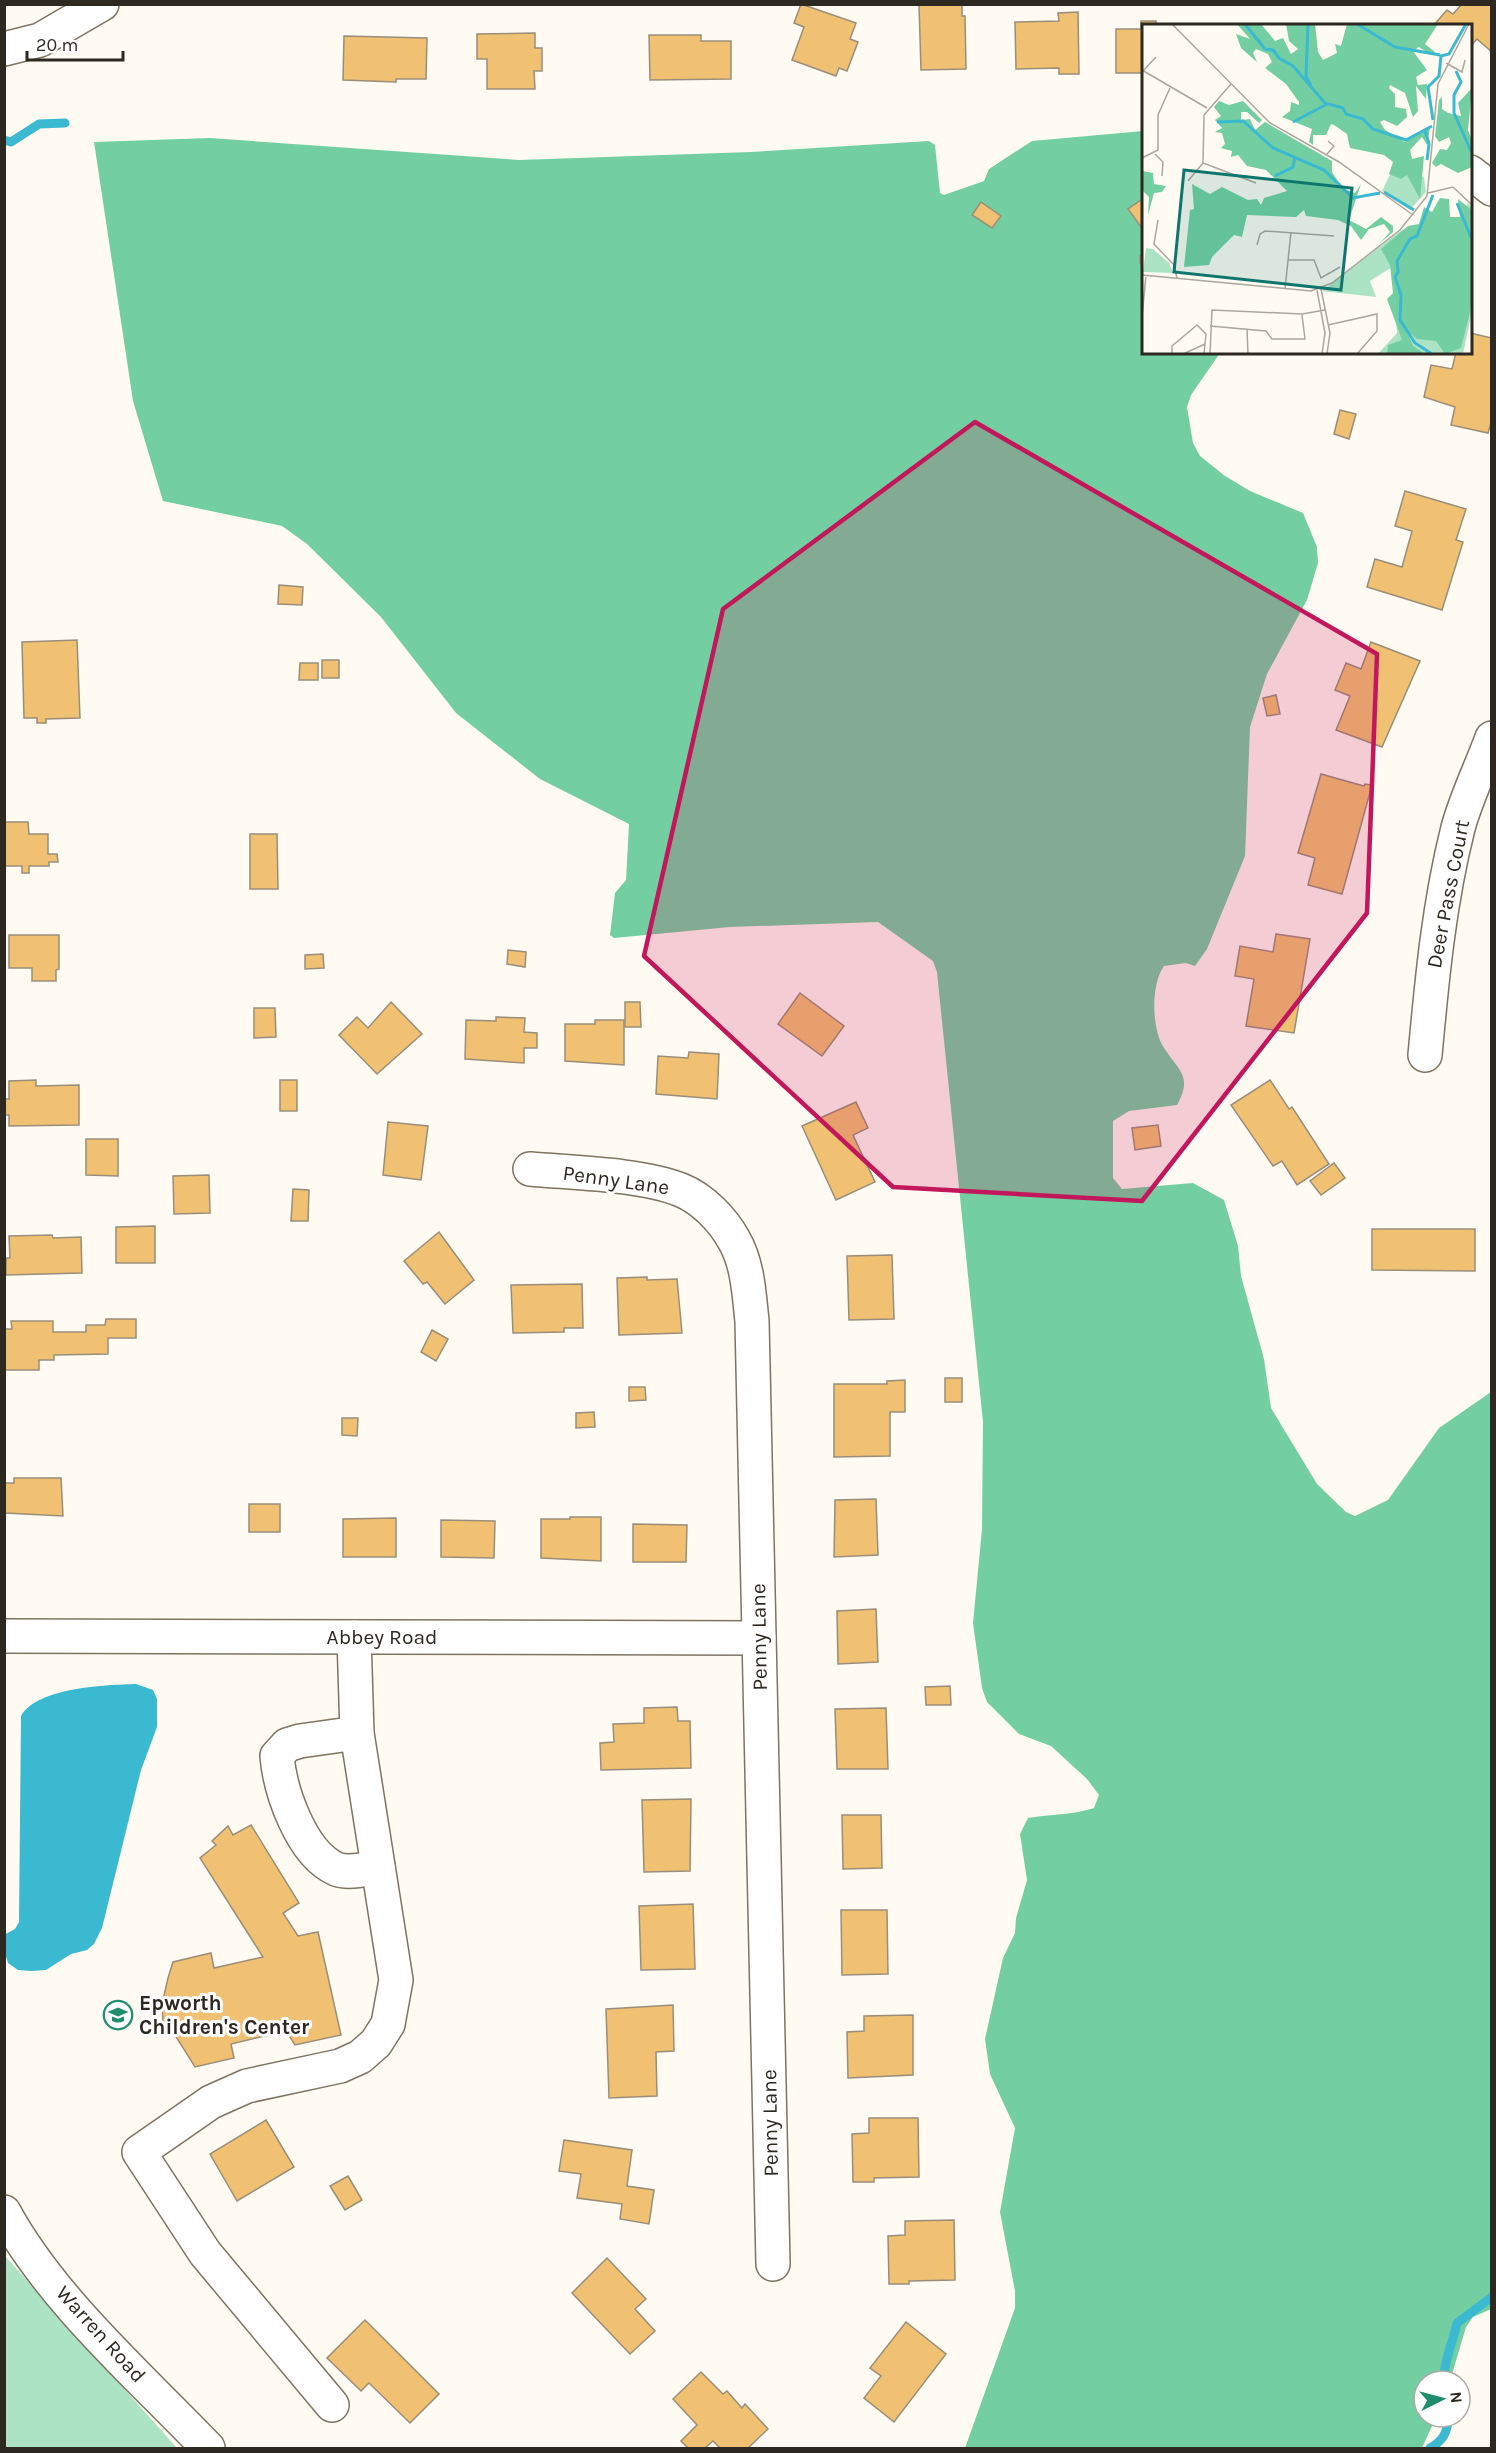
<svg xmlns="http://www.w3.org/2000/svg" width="1496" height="2453" font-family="Karla,sans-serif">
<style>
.green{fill:#ace3c5}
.forest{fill:#73cfa1}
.water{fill:#3bb9d0}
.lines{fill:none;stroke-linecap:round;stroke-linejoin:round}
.stream{stroke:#3bb9d0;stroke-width:9}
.building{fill:#f0c172;stroke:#9a8e7b;stroke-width:1.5}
.minor-casing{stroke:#7e7461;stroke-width:36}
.minor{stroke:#fff;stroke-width:33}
.marked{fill:#c2185b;fill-opacity:0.2;stroke:#c2185b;stroke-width:4.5;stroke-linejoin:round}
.labels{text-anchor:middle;stroke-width:6;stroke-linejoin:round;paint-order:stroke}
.street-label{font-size:21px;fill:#2d2921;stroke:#fff}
.poi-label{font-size:21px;font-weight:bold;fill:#2d2921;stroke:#fff;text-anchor:start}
.inset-river{fill:none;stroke:#3bb9d0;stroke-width:3}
.inset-road{fill:none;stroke:#aba69e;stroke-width:1.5}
.view{fill:#0f766e;fill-opacity:0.15;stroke:#0f766e;stroke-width:3}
.inset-edge{fill:none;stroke:#2d2921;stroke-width:3}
</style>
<rect width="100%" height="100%" fill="#fffaf2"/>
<!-- green -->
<path class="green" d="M 5,2256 L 177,2448 L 5,2448 Z"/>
<!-- forest -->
<path class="forest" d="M 1143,131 L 1144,352 L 1220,353 L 1191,395 L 1187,407 L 1193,443 L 1200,456 L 1225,476 L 1250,491 L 1303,513 L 1317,547 L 1318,563 L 1307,600 L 1267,674 L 1250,727 L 1245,856 L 1207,949 L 1195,966 L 1186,963 L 1164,966 C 1151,984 1151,1028 1164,1048 C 1179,1071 1193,1076 1177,1105 L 1129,1111 L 1113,1121 L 1113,1178 L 1122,1189 L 1193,1183 L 1224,1200 L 1238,1246 L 1241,1276 L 1264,1359 L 1271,1408 L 1317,1484 L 1346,1512 L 1355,1516 L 1388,1500 L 1439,1428 L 1491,1392 L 1491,2309 L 1473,2317 L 1466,2327 L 1450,2381 L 1424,2381 L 1424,2417 L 1436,2417 L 1422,2448 L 965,2448 L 1015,2308 L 1015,2291 L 1000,2212 L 1015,2128 L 990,2074 L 985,2039 L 1003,1958 L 1015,1933 L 1016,1918 L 1027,1880 L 1020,1834 L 1028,1818 C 1050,1814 1073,1815 1094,1808 L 1099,1795 L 1087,1779 L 1051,1746 L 1019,1734 L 987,1702 L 982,1688 L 973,1623 L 982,1529 L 983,1422 L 937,972 L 933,961 L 878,922 L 730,927 L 614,938 L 610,935 L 615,893 L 626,880 L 629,824 L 540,779 L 456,713 L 381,617 L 307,544 L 282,526 L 163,501 L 133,401 L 94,142 L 210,138 L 519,160 L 750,152 L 929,141 L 935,145 L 940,193 L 944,195 L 984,181 L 989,169 L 1032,141 Z"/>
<!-- water -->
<path class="water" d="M 136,1684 L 153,1690 L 157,1699 L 157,1727 L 141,1770 L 102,1928 L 94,1944 L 87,1950 L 71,1954 L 46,1970 L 31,1971 L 18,1970 L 8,1963 L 5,1953 L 4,1935 L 15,1929 L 19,1922 L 21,1716 C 38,1687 106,1685 136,1684 Z"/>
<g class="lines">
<!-- stream -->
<g class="stream">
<path d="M 4,140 L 11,142 L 39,124 L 65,123"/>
<path d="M 1444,2381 C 1443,2364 1453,2341 1457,2323 L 1492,2297"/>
<path d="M 1430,2448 C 1443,2441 1448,2432 1448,2417"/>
</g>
</g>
<!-- building -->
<g class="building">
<path d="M 801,4 L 856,23 L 850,39 L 858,42 L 847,71 L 839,68 L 836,76 L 792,60 L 804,27 L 794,23 Z"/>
<path d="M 919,4 L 962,4 L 962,16 L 965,16 L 966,69 L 921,70 Z"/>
<path d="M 1462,4 L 1492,4 L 1492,52 L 1477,39 L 1470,47 L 1470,26 L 1433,26 L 1447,10 L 1453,14 Z"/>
<path d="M 1078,12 L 1079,74 L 1059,74 L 1059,68 L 1016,69 L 1015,22 L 1059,21 L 1058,13 Z"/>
<path d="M 1141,21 L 1156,21 L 1156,26 L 1144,26 L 1144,73 L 1116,73 L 1116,29 L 1141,29 Z"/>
<path d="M 535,33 L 535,48 L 542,48 L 542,71 L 534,71 L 535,89 L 487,89 L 487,59 L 477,59 L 477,34 Z"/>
<path d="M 649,35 L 701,35 L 701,41 L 731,41 L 731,79 L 650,80 Z"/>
<path d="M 344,36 L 427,38 L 426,79 L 396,79 L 396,82 L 343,80 Z"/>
<path d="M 1144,198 L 1144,231 L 1128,209 Z"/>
<path d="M 981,202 L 1001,216 L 992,228 L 972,215 Z"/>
<path d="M 1144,253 L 1144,267 L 1140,263 L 1140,256 Z"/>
<path d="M 1470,333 L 1492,338 L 1492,419 L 1488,433 L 1451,425 L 1455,407 L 1424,397 L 1431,365 L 1452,369 L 1456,352 L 1470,352 Z"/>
<path d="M 1340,410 L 1356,414 L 1349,439 L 1334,434 Z"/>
<path d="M 1405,491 L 1466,509 L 1456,540 L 1463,542 L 1442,610 L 1367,587 L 1375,559 L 1402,567 L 1412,531 L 1395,526 Z"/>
<path d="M 279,585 L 303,587 L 302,605 L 278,604 Z"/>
<path d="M 77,640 L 80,718 L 46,719 L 46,723 L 37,723 L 37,718 L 24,718 L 22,642 Z"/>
<path d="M 1371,642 L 1420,661 L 1382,747 L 1336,730 L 1350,696 L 1335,690 L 1346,663 L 1361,669 Z"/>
<rect x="322" y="660" width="17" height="18"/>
<path d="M 300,663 L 318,663 L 318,680 L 299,680 Z"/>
<path d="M 1276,695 L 1280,714 L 1267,716 L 1263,698 Z"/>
<path d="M 1321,774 L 1364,786 L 1365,784 L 1372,785 L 1342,894 L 1308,885 L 1315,858 L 1298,853 Z"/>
<path d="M 4,822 L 28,822 L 29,834 L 48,834 L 48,854 L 57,854 L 58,862 L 49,862 L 49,866 L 29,866 L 29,873 L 22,873 L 22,866 L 4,866 Z"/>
<path d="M 250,834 L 277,834 L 278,889 L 250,889 Z"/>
<path d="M 1276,934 L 1310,939 L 1294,1033 L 1246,1026 L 1254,979 L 1235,976 L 1240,946 L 1273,952 Z"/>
<path d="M 9,935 L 59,935 L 59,969 L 56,970 L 56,981 L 32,981 L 32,968 L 9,968 Z"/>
<path d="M 508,950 L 526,952 L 525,967 L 507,964 Z"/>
<path d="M 323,954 L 324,968 L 305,969 L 305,955 Z"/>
<path d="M 800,993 L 844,1026 L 822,1056 L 778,1024 Z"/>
<path d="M 391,1002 L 422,1034 L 377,1074 L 339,1035 L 357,1017 L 368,1028 Z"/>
<path d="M 625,1002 L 640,1002 L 641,1027 L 625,1027 Z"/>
<path d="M 254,1008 L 275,1008 L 276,1037 L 254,1038 Z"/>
<path d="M 496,1017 L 525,1018 L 524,1032 L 537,1033 L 537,1048 L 524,1048 L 524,1063 L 465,1059 L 466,1020 L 496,1021 Z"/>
<path d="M 595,1020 L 624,1020 L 624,1065 L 565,1061 L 565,1024 L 595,1024 Z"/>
<path d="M 689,1052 L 719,1054 L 717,1099 L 656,1094 L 658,1056 L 688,1058 Z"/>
<path d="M 36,1080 L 36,1086 L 79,1085 L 79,1125 L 9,1126 L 9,1115 L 4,1115 L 4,1099 L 9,1099 L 9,1081 Z"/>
<rect x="280" y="1080" width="17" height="31"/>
<path d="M 1270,1080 L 1289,1109 L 1292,1107 L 1329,1164 L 1297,1185 L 1282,1161 L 1273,1166 L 1231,1105 Z"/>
<path d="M 856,1102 L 868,1128 L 853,1135 L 875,1182 L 836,1200 L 802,1126 Z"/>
<path d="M 388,1122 L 428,1126 L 421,1180 L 383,1175 Z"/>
<path d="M 1158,1125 L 1161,1146 L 1135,1150 L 1132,1128 Z"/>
<path d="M 86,1139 L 118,1139 L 118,1176 L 86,1175 Z"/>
<path d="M 1334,1163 L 1345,1178 L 1321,1195 L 1310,1181 Z"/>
<path d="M 209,1175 L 210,1213 L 174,1214 L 173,1176 Z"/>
<path d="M 293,1189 L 309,1190 L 308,1221 L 291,1221 Z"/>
<path d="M 155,1226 L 155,1263 L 116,1263 L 116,1227 Z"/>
<path d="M 1372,1229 L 1475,1229 L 1475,1271 L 1372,1270 Z"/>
<path d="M 439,1232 L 474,1280 L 445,1304 L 427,1282 L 423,1284 L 404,1261 Z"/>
<path d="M 52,1235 L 53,1238 L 81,1237 L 82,1273 L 6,1275 L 6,1258 L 10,1258 L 9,1236 Z"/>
<path d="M 892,1255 L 894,1319 L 849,1320 L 847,1256 Z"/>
<path d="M 647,1277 L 647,1280 L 677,1279 L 682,1333 L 619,1335 L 617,1278 Z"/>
<path d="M 582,1284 L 583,1328 L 564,1328 L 564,1332 L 513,1333 L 511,1285 Z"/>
<path d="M 106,1319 L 136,1319 L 136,1338 L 108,1338 L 108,1354 L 54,1355 L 54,1360 L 39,1360 L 39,1370 L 4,1370 L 4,1329 L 12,1329 L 11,1321 L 53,1321 L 53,1332 L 86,1332 L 86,1325 L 105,1325 Z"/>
<path d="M 432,1330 L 448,1339 L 436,1361 L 421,1352 Z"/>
<rect x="945" y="1378" width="17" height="24"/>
<path d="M 905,1380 L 905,1412 L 890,1412 L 890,1456 L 834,1457 L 834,1384 L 887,1384 L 887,1381 Z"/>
<path d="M 629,1387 L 645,1387 L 646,1400 L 629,1401 Z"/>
<path d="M 594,1412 L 595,1427 L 576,1428 L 576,1413 Z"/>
<path d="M 342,1418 L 358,1418 L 357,1436 L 342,1435 Z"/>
<path d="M 14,1478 L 61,1478 L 63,1516 L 5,1513 L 5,1483 L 14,1483 Z"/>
<path d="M 876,1499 L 878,1555 L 834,1557 L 835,1500 Z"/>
<rect x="249" y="1504" width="31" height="28"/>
<path d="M 570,1517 L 601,1517 L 601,1561 L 541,1558 L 541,1519 L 570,1519 Z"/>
<path d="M 396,1518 L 396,1557 L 343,1557 L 343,1519 Z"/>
<path d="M 441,1520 L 495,1521 L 494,1558 L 441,1557 Z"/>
<path d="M 633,1524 L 687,1525 L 686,1562 L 633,1562 Z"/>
<path d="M 876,1609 L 878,1662 L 838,1664 L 837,1611 Z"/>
<path d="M 950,1686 L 951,1705 L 926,1705 L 925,1687 Z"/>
<path d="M 677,1707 L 678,1721 L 690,1721 L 691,1768 L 601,1770 L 600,1743 L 614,1742 L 613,1724 L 644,1723 L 644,1708 Z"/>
<path d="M 886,1708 L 888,1769 L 837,1769 L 835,1709 Z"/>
<path d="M 691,1799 L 690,1871 L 644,1872 L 642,1800 Z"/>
<path d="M 842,1815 L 881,1815 L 882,1868 L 843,1869 Z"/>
<path d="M 251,1825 L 299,1903 L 283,1913 L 298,1936 L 318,1932 L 341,2035 L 295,2045 L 286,2031 L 231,2044 L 234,2058 L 195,2067 L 175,2035 L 163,2023 L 162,2004 L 168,1978 L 173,1962 L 211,1953 L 214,1968 L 263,1957 L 200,1858 L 216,1845 L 212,1841 L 228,1826 L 233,1835 Z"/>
<path d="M 693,1904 L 695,1969 L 641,1970 L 639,1906 Z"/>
<path d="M 841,1910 L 887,1910 L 888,1974 L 842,1975 Z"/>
<path d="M 673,2005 L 674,2051 L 656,2052 L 657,2096 L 609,2098 L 606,2009 Z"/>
<path d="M 913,2015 L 913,2075 L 848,2078 L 847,2032 L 864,2031 L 864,2016 Z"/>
<path d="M 869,2118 L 918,2118 L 919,2177 L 874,2178 L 874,2182 L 853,2182 L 852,2134 L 869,2133 Z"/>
<path d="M 266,2120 L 294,2167 L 237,2201 L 210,2154 Z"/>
<path d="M 564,2140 L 632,2150 L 627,2186 L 654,2190 L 649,2224 L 620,2219 L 622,2204 L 577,2198 L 581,2174 L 559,2171 Z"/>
<path d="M 348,2176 L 362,2200 L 345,2210 L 330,2186 Z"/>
<path d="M 954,2220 L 955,2280 L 909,2281 L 909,2284 L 889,2284 L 888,2236 L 905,2235 L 905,2221 Z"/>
<path d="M 607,2258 L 646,2299 L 635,2309 L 655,2331 L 630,2354 L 572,2293 Z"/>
<path d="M 365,2320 L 439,2394 L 410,2423 L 369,2383 L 361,2391 L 327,2358 Z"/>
<path d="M 906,2322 L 946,2354 L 894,2422 L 864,2398 L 881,2376 L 870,2368 Z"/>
<path d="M 701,2372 L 723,2394 L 727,2391 L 742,2408 L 745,2404 L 768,2429 L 748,2448 L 720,2448 L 713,2441 L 705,2448 L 688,2448 L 681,2441 L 697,2425 L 673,2399 Z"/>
</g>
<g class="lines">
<!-- minor casing -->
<g class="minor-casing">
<g id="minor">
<path d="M 4,49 L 40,40 L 102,4"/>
<path d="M 1470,172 L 1492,189"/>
<path d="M 1425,1055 C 1432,979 1439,903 1458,828 C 1466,798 1481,768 1492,738"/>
<path d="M 530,1169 C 574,1173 641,1174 681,1190 C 703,1199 723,1220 734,1240 C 748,1264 749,1294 752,1321 L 773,2264"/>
<path d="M 4,1636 L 759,1638"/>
<path d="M 357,1733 L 300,1741 L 287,1745 L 277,1756 C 280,1791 301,1853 336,1869 C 349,1874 365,1869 378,1867"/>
<path d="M 4,2212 C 51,2299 140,2377 208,2448"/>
<path d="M 332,2405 L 205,2253 L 139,2152 L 211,2102 L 247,2086 L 340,2066 L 360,2057 L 376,2043 L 388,2024 L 396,1980 L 357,1733 L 354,1637"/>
</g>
</g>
<!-- minor -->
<use href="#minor" class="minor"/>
</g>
<!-- marked area -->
<path class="marked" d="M 975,422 L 1377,654 L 1367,913 L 1142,1201 L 893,1187 L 644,956 L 723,609 Z"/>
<!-- icons -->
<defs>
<g id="school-ring" transform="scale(1.5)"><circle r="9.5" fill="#fff" stroke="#1f8e6e" stroke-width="1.5"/><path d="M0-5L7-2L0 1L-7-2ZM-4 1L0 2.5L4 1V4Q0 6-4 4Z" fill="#1f8e6e"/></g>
</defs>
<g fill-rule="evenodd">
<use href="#school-ring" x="118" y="2015"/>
</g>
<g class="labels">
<!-- street labels -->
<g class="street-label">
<text transform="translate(1448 894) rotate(-79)" y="7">Deer Pass Court</text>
<text transform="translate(616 1180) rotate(8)" y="7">Penny Lane</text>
<text x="382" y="1644">Abbey Road</text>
<text transform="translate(759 1637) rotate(-91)" y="7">Penny Lane</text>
<text transform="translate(770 2123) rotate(-91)" y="7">Penny Lane</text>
<text transform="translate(101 2334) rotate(48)" y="7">Warren Road</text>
</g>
<!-- poi labels -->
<g class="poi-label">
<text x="139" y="2010">Epworth<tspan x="139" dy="24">Children's Center</tspan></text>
</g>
</g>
<!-- overview -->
<g transform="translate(1142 24)">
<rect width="330" height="330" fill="#fffaf2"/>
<path d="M 254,138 L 282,153 L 284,168 L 268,186 L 240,167 ZM 325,178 L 330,184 L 330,287 L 321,330 L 236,330 L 255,309 L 250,243 L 228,257 L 234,273 L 180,267 L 261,205 L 279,226 L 326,193 ZM 4,224 L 11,225 L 27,239 L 31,249 L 1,248 Z" fill="#ace3c5"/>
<path d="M 95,0 L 119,0 L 133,17 L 141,14 L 149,30 L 156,25 L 147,17 L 144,0 L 173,0 L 176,28 L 181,36 L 195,29 L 193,20 L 199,22 L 205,0 L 296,0 L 283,20 L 293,28 L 289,31 L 277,23 L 271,27 L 285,46 L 274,53 L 276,61 L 285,60 L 284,75 L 274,62 L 276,87 L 271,93 L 263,69 L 248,61 L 247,64 L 253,70 L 253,83 L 264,85 L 265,93 L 255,102 L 242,96 L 238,98 L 243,106 L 263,118 L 288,104 L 285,121 L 280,113 L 268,126 L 270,135 L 282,132 L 278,175 L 265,151 L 259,155 L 247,150 L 251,138 L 242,131 L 208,124 L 205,110 L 192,101 L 189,100 L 184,111 L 171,111 L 171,121 L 167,118 L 170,105 L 140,93 L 148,87 L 149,78 L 157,81 L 157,78 L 144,60 L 123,44 L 130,38 L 126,30 L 114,25 L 111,29 L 115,38 L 99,24 L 94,10 L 108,15 ZM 330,64 L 326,106 L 330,117 L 330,143 L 316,149 L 299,140 L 294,143 L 290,139 L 298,125 L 305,126 L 309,119 L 307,113 L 297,118 L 293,112 L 297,76 L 300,73 L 300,85 L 306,89 L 319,92 L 316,79 ZM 77,77 L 87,81 L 101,77 L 120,96 L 117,99 L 105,88 L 99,88 L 99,96 L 108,95 L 113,106 L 123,98 L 190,137 L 190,148 L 201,165 L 213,169 L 219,160 L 207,196 L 224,205 L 239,193 L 251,202 L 251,208 L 237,220 L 248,208 L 242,200 L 227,205 L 219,216 L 209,202 L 196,196 L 164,192 L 162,186 L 154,193 L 105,191 L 100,213 L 92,211 L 70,233 L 67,241 L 42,243 L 48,186 L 52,185 L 50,160 L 68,170 L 80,163 L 106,176 L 115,175 L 119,181 L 122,174 L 145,167 L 124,146 L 105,142 L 96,131 L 89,133 L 90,127 L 79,124 L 83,120 L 80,109 L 73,108 L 80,104 L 73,96 L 79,92 L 72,83 ZM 0,147 L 11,149 L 12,160 L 24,162 L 20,168 L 12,169 L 6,191 L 7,173 L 0,166 ZM 298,174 L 307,175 L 308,193 L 318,193 L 316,175 L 330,186 L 330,280 L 319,324 L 303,330 L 294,317 L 275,315 L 264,306 L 271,322 L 283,330 L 245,330 L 246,321 L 260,316 L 245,275 L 251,269 L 248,241 L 239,225 L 266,202 L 277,200 L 282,183 L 290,188 Z" fill="#73cfa1"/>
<path class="inset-river" d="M 103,0 L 123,25 L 131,26 L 137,34 L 151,42 L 183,79 L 201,84 L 204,90 L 221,95 L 231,105 L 264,116 L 290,102M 166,0 L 164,52 L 169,62M 215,0 L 253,23 L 298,31M 314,47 L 319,58 L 312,71 L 312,89 L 330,129M 291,96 L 286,63 L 297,52 L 299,32 L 307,30 L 324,0M 75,98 L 101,97 L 131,124 L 182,146 L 211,174 L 238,169M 151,98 L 185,80M 283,106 L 287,120 L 285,136M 133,152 L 151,143 L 153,133M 242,168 L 272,186M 315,179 L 330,216M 290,330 L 273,319 L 258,296 L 259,271 L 253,253 L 256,248 L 255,237 L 268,215 L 275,212 L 291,171"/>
<path class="inset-road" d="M 30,0 L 128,99 L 197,138 L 271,191M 304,39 L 320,48 L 323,36M 0,46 L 65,84M 1,47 L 14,33M 13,130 L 21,138 L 20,152M 185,130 L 192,122 L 186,117M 0,134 L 16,126 L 16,91 L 28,64M 61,139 L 114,159M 46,157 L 61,139 L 62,91 L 89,60M 286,169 L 311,163 L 330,181M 16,196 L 12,220 L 32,241 L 35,254M 115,221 L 118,210 L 123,207 L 192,212M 146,236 L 172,236 L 179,254 L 198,243M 0,251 L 169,267 L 190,259 L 258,206 L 285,172 L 296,60 L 327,0M 143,265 L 149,208M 179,265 L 188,309 L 185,330M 175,266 L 183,309 L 180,330M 0,293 L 4,251M 186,301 L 235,290 L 235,307 L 215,330M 68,302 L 124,307 L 130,315 L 163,315 L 160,291M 105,305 L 106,330M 30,330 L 30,322 L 55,301 L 64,310 L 62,330M 41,330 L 63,320M 68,330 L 70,286 L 160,290 L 183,286"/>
<path class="view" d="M 42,146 L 210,164 L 199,266 L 32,248 Z"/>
<rect width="330" height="330" class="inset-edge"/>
</g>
<!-- border -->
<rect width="1496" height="2453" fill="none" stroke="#2d2921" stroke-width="12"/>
<!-- north arrow -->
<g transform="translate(1442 2399) rotate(84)"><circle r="28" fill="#ffffff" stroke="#aba9a6" stroke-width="1.5"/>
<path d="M0-4.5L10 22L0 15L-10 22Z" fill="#1f8e6e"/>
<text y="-9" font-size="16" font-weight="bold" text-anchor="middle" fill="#2d2921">N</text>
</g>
<!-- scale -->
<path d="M27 51v9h96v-9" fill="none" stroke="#2d2921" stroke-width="3"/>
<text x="36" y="51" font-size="18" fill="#2d2921" stroke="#ffffff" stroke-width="4.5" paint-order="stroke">20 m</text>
</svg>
